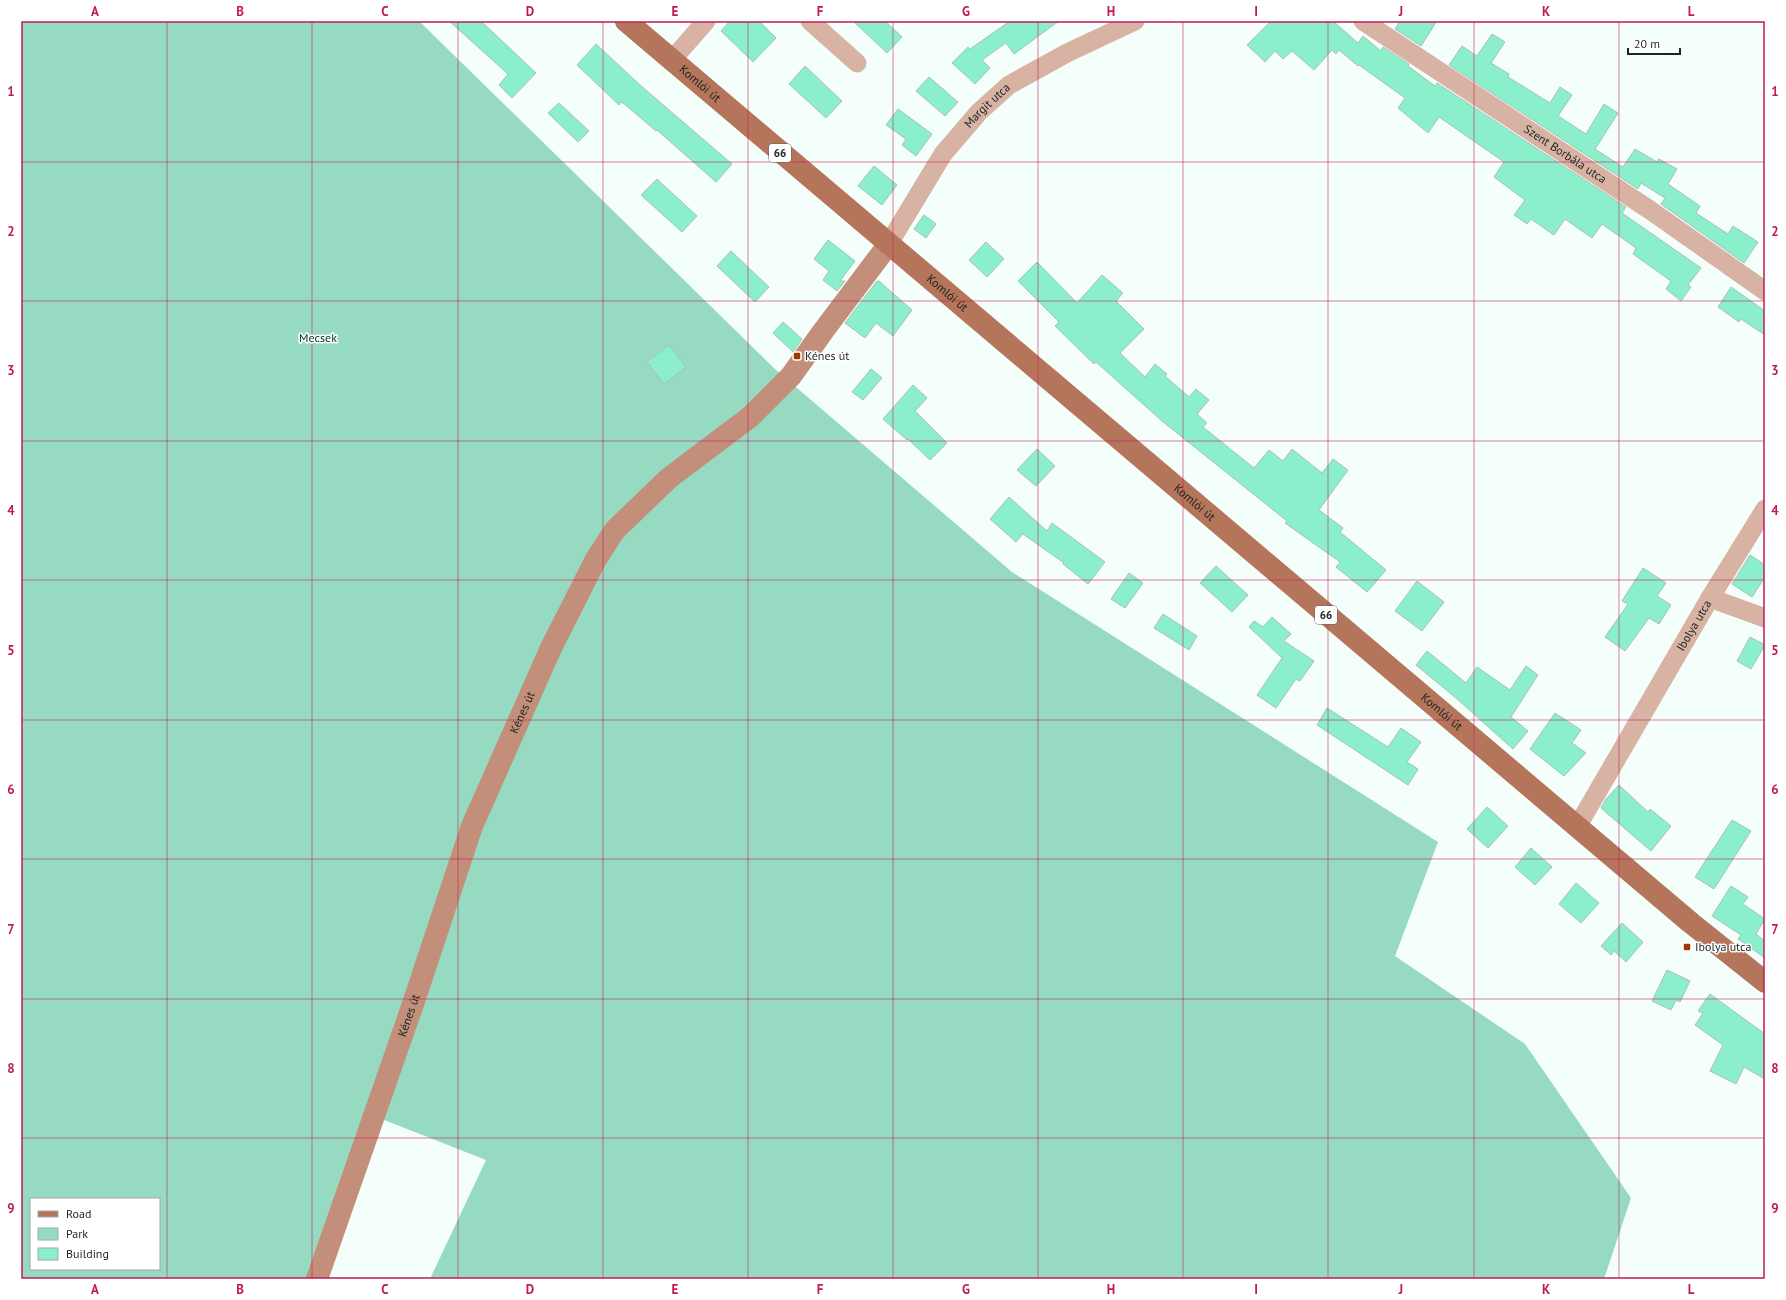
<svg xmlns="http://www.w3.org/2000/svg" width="1786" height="1300" font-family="'PT Sans',sans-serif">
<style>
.green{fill:#96dbc1;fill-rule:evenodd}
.building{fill:#8cefcc;stroke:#a9c0b6}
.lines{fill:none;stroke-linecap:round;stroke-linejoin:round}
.street{stroke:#d8b3a4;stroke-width:19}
.secondary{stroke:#c48f7a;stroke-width:22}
.primary{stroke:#b5755b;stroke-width:22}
.grid{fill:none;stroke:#c2185b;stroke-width:1;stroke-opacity:0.55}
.poi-dot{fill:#9e3b01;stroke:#fff;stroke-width:1.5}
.labels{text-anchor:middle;stroke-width:3;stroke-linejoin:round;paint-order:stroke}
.shield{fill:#fff;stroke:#606664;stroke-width:1}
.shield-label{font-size:11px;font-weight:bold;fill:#1c2522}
.street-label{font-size:12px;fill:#1c2522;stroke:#fff}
.park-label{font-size:12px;fill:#043426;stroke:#fff}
.poi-label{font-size:12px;fill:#1c2522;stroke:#fff;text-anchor:start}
.neatline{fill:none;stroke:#c2185b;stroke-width:1.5}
.grid-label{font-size:13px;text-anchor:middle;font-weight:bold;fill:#c2185b}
</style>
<rect width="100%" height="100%" fill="#f4fefa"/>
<!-- green -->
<path class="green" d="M 21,21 L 419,21 L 776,370 L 1012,572 L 1438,842 L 1395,956 L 1525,1044 L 1631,1198 L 1604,1279 L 430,1279 L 486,1160 L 374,1116 L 307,1279 L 21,1279 ZM 31,1199 L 159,1199 L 159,1269 L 31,1269 Z"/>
<!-- building -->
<g class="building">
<path d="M 449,21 L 481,21 L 536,73 L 512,98 L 499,85 L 508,74 Z"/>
<path d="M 730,21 L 759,21 L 776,38 L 753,62 L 721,31 Z"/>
<path d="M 853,21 L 885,21 L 902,37 L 887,53 Z"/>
<path d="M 1010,21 L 1059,21 L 1014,54 L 1006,43 L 982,60 L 990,68 L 975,84 L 952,63 L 968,47 L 970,49 Z"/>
<path d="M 1271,21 L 1333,21 L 1358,43 L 1363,36 L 1381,51 L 1383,47 L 1409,64 L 1408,66 L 1435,86 L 1437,83 L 1626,207 L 1622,213 L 1701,268 L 1688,285 L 1691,287 L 1681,301 L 1666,289 L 1671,281 L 1633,254 L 1636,248 L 1602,224 L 1592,238 L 1565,219 L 1554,235 L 1531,219 L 1527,224 L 1514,215 L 1525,200 L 1494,177 L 1504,162 L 1439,117 L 1428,133 L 1398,108 L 1405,98 L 1359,65 L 1358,66 L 1339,50 L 1336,54 L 1332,50 L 1314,70 L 1292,51 L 1283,59 L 1275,51 L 1265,62 L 1247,45 Z"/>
<path d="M 1400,21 L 1437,21 L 1421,46 L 1395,29 Z"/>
<path d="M 1492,34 L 1505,42 L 1491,63 L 1509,74 L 1508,77 L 1550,103 L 1560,87 L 1572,95 L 1558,116 L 1586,134 L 1604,104 L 1618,113 L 1595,149 L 1623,167 L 1635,149 L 1657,162 L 1659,159 L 1677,169 L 1668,184 L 1700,206 L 1696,213 L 1728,234 L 1733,226 L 1758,242 L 1744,263 L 1661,204 L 1665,198 L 1641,183 L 1638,189 L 1449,65 L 1462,46 L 1477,56 Z"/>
<path d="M 596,44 L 640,85 L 732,164 L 716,182 L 657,130 L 656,131 L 622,102 L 619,105 L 577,65 Z"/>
<path d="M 805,66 L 842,101 L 826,118 L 789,84 Z"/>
<path d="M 929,77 L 958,102 L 945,116 L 916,91 Z"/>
<path d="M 559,103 L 589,131 L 578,142 L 548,113 Z"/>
<path d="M 898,109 L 932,134 L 916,156 L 902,145 L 906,139 L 886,125 Z"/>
<path d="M 874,166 L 897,185 L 882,205 L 858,186 Z"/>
<path d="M 657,179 L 697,216 L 682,232 L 641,195 Z"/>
<path d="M 924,215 L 936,224 L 926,238 L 914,229 Z"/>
<path d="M 828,240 L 855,261 L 840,281 L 845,281 L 837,291 L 823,280 L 829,271 L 814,259 Z"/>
<path d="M 986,242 L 1004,259 L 987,277 L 969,260 Z"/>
<path d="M 731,251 L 769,287 L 755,302 L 717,266 Z"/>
<path d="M 1037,262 L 1077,303 L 1102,275 L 1123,293 L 1116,301 L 1144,329 L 1120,353 L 1145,377 L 1155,364 L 1167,374 L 1165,376 L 1189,397 L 1196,389 L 1209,400 L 1197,414 L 1207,423 L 1203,427 L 1254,468 L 1269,450 L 1283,461 L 1292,449 L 1322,473 L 1333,459 L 1348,470 L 1319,510 L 1343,528 L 1340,532 L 1386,570 L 1367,592 L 1336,567 L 1340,562 L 1285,523 L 1287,521 L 1162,421 L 1096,362 L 1094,364 L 1055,326 L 1059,322 L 1018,281 Z"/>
<path d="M 877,281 L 879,281 L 912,310 L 893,336 L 876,323 L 865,338 L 845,323 Z"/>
<path d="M 1731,287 L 1765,311 L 1765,335 L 1741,319 L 1739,322 L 1718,307 Z"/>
<path d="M 783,322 L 802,339 L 793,352 L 773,333 Z"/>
<path d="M 669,345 L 686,367 L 664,384 L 647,362 Z"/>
<path d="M 871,369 L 882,378 L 863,400 L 852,392 Z"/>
<path d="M 913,385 L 927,398 L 915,411 L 947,443 L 930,460 L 908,439 L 907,440 L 883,419 Z"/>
<path d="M 1037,449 L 1055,466 L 1036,486 L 1017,470 Z"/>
<path d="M 1009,497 L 1047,531 L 1052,523 L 1105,562 L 1088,584 L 1063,564 L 1064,563 L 1023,534 L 1016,542 L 990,519 Z"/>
<path d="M 1750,555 L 1765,565 L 1765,577 L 1752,597 L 1732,584 Z"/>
<path d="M 1216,566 L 1248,595 L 1232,612 L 1200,583 Z"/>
<path d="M 1643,568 L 1666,583 L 1657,596 L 1671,605 L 1659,624 L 1649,618 L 1625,651 L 1605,637 L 1628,604 L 1622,601 Z"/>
<path d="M 1129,573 L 1143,583 L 1125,608 L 1111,599 Z"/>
<path d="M 1417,581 L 1444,602 L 1422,631 L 1395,611 Z"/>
<path d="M 1163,614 L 1197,636 L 1189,650 L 1154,628 Z"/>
<path d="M 1272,617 L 1291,634 L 1284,641 L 1314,661 L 1300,681 L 1296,679 L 1276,708 L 1257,695 L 1282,658 L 1249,627 L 1254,621 L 1263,627 Z"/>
<path d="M 1750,637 L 1765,645 L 1751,669 L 1737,661 Z"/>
<path d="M 1427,651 L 1466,683 L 1477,667 L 1510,690 L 1526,666 L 1538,675 L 1511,717 L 1528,731 L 1513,749 L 1456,698 L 1416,665 Z"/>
<path d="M 1327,708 L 1388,747 L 1401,728 L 1421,742 L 1407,762 L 1418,769 L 1408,785 L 1317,725 Z"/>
<path d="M 1555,713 L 1581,730 L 1572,743 L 1586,753 L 1564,776 L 1530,749 Z"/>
<path d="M 1619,785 L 1648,812 L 1650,809 L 1671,826 L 1651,851 L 1601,808 L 1606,799 Z"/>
<path d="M 1487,807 L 1508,826 L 1488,848 L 1467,829 Z"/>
<path d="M 1732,820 L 1751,831 L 1714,889 L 1695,877 Z"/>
<path d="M 1531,848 L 1552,867 L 1535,885 L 1515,867 Z"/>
<path d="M 1576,883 L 1599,903 L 1581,923 L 1559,904 Z"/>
<path d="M 1731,886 L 1748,897 L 1743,904 L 1765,919 L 1756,934 L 1765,941 L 1765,958 L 1738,939 L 1741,935 L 1712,916 Z"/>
<path d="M 1622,923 L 1643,942 L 1626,962 L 1614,951 L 1611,955 L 1601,946 Z"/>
<path d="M 1667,970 L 1690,981 L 1680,1002 L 1676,1000 L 1671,1010 L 1652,1001 Z"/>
<path d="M 1710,994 L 1765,1034 L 1765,1079 L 1744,1067 L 1736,1084 L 1710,1071 L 1723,1045 L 1695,1025 L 1703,1013 L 1698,1011 Z"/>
</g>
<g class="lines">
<!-- street -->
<g class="street">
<path d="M 810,21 L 857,63"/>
<path id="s1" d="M 1363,21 L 1650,210 L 1765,291"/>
<path d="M 671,61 L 706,21"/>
<path id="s2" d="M 888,245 L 943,154 L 979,112 L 1009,85 L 1067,53 L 1135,21"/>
<path d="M 1710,598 L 1765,618"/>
<path id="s3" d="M 1577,827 L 1710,598 L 1765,509"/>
</g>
<!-- secondary -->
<path class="secondary" id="s4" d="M 317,1279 L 413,1004 L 472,826 L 551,648 L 596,559 L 615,530 L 669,478 L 750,417 L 791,376 L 824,330 L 888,245"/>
<!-- primary -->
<path class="primary" id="s5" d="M 626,21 L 1691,923 L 1765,982"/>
</g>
<!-- grid -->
<path class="grid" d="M 167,21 L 167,1279M 312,21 L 312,1279M 458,21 L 458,1279M 603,21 L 603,1279M 748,21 L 748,1279M 893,21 L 893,1279M 1038,21 L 1038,1279M 1183,21 L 1183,1279M 1328,21 L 1328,1279M 1474,21 L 1474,1279M 1619,21 L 1619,1279M 21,162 L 1765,162M 21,301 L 1765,301M 21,441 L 1765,441M 21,580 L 1765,580M 21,720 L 1765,720M 21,859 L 1765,859M 21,999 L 1765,999M 21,1138 L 1765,1138"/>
<!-- markers -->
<g class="poi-dot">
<rect x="793" y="352" width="8" height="8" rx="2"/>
<rect x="1683" y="943" width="8" height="8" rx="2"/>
</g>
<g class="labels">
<!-- shield labels -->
<g class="shield">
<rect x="769" y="144" width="22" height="18" rx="3"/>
<rect x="1315" y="606" width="22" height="18" rx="3"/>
</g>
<g class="shield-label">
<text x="780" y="157">66</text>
<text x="1326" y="619">66</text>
</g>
<!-- street labels -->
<g class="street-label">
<text dy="4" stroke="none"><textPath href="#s5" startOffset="97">Komlói út</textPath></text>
<text dy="4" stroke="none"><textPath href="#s2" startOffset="172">Margit utca</textPath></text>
<text dy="4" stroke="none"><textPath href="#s1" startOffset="242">Szent Borbála utca</textPath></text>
<text dy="4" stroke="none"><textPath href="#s5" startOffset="421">Komlói út</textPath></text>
<text dy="4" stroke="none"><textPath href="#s5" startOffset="745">Komlói út</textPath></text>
<text dy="4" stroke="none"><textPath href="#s3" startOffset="233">Ibolya utca</textPath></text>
<text dy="4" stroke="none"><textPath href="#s5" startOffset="1069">Komlói út</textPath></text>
<text dy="4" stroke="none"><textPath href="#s4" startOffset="603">Kénes út</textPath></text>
<text dy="4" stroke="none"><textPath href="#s4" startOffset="279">Kénes út</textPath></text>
</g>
<!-- park labels -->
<g class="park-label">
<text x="318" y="342">Mecsek</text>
</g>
<!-- poi labels -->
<g class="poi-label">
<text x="805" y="360">Kénes út</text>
<text x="1695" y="951">Ibolya utca</text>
</g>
</g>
<!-- border -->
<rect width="1786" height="1300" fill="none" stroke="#ffffff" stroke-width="44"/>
<!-- legend -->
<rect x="30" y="1198" width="130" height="72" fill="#ffffff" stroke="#a4a8a7"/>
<rect x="38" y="1211" width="20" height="6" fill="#b5755b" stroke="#a4a8a7"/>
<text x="66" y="1218" font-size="12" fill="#1c2522">Road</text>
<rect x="38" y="1228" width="20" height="12" fill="#96dbc1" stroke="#a4a8a7"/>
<text x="66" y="1238" font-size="12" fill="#1c2522">Park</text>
<rect x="38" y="1248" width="20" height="12" fill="#8cefcc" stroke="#a4a8a7"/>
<text x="66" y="1258" font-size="12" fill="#1c2522">Building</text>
<!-- scale -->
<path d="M1628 48v6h52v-6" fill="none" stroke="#1c2522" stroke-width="2"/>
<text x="1634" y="48" font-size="12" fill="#1c2522" stroke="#ffffff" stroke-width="3" paint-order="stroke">20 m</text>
<rect x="22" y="22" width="1742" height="1256" class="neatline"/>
<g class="grid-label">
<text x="95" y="16">A</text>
<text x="240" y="16">B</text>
<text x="385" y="16">C</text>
<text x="530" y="16">D</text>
<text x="675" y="16">E</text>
<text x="820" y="16">F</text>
<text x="966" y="16">G</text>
<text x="1111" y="16">H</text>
<text x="1256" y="16">I</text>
<text x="1401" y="16">J</text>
<text x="1546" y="16">K</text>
<text x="1691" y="16">L</text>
<text x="11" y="96">1</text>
<text x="1775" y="96">1</text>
<text x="11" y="236">2</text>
<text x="1775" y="236">2</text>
<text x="11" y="375">3</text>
<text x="1775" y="375">3</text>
<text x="11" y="515">4</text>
<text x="1775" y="515">4</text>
<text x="11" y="655">5</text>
<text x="1775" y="655">5</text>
<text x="11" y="794">6</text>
<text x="1775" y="794">6</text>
<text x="11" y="934">7</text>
<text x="1775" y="934">7</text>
<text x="11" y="1073">8</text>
<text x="1775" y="1073">8</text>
<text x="11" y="1213">9</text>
<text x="1775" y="1213">9</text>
<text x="95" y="1294">A</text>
<text x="240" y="1294">B</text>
<text x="385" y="1294">C</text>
<text x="530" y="1294">D</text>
<text x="675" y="1294">E</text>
<text x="820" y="1294">F</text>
<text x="966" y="1294">G</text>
<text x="1111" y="1294">H</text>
<text x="1256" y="1294">I</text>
<text x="1401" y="1294">J</text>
<text x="1546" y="1294">K</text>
<text x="1691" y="1294">L</text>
</g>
</svg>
